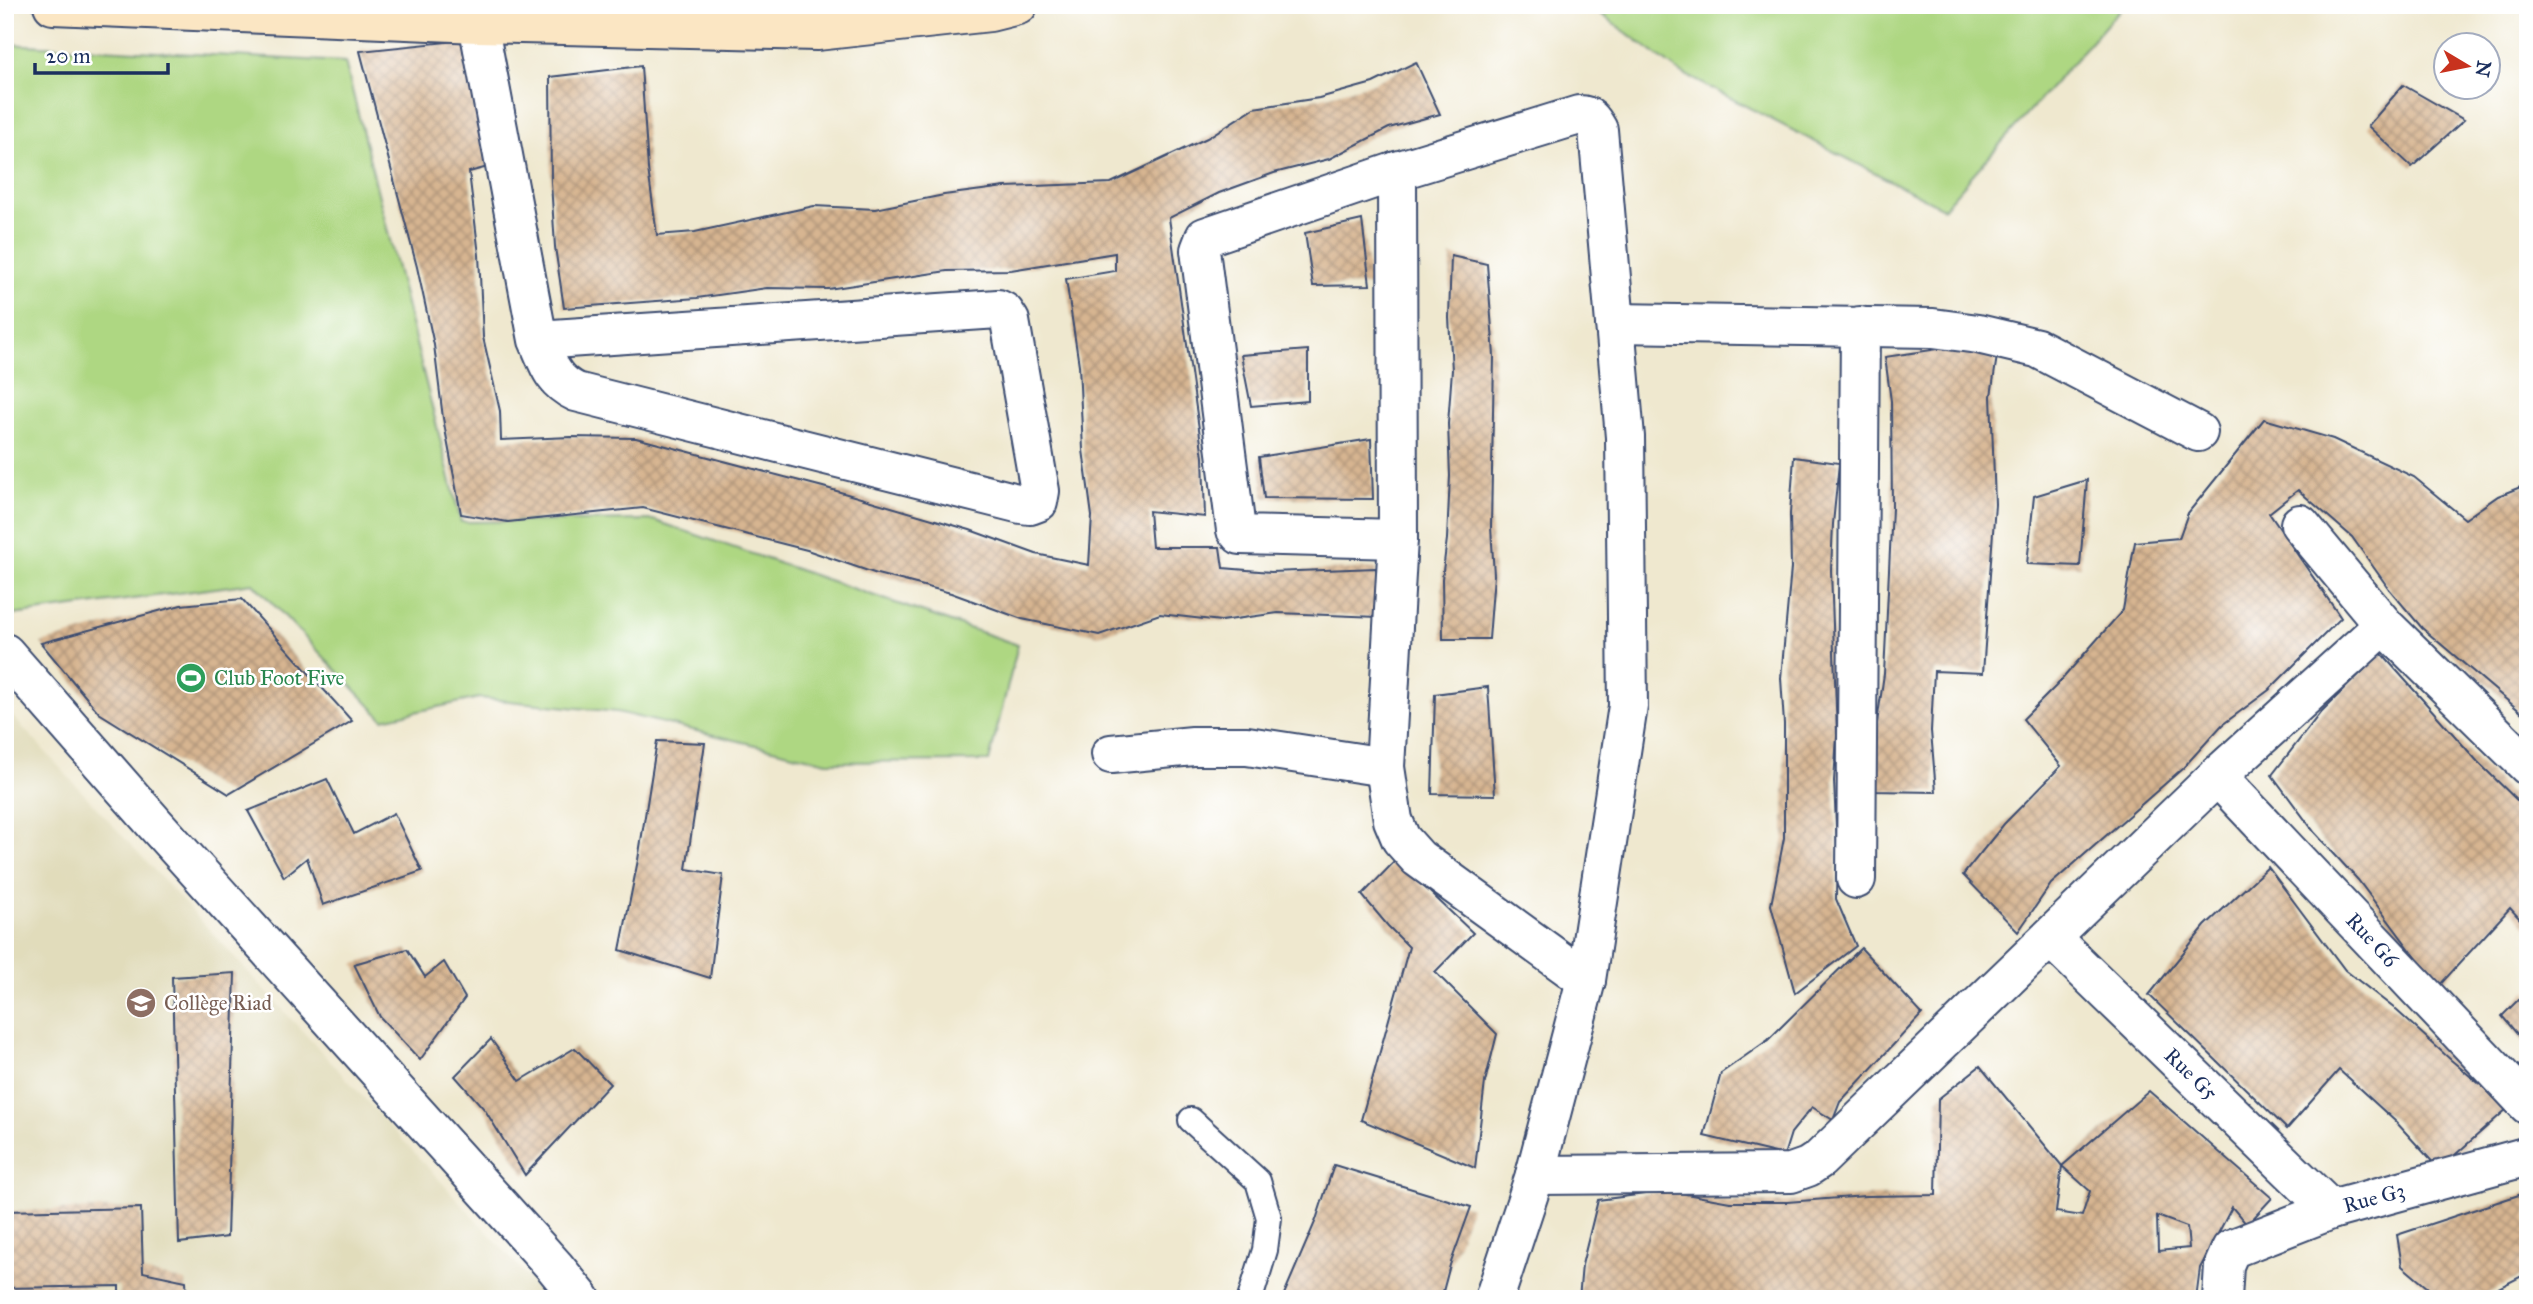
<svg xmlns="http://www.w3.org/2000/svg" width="2533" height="1304" font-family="'IM FELL Great Primer',serif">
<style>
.built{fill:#e1dcbb}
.grass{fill:#aed782;stroke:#648370;stroke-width:2}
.building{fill:url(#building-cross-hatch);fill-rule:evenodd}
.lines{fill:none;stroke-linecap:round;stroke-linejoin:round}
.lane-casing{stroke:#3b4b6f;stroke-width:28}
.street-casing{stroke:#3b4b6f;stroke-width:42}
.secondary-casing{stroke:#3b4b6f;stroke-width:42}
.lane{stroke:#fff;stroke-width:24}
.street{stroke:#fff;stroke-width:38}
.secondary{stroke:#fbe6c3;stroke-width:38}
.labels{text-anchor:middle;stroke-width:5;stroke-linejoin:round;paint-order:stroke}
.leisure-label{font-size:21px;fill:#27864d;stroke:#fff;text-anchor:start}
.street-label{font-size:21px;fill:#1b2f5e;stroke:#fff}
.education-label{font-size:21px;fill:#785e54;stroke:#fff;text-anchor:start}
</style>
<defs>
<pattern id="building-cross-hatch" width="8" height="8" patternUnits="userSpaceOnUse" patternTransform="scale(1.75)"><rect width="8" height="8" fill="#d7b591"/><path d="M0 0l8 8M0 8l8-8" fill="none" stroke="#ae947a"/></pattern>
</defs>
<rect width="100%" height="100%" fill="#fff"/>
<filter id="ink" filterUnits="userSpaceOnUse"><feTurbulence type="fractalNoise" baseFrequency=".0143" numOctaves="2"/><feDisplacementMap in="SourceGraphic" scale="14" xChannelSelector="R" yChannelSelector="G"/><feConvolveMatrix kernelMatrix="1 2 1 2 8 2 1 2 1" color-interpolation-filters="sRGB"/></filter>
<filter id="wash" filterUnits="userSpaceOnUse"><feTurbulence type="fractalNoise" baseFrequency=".00686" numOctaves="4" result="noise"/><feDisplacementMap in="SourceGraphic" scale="28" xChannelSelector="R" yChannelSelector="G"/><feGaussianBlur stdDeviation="1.57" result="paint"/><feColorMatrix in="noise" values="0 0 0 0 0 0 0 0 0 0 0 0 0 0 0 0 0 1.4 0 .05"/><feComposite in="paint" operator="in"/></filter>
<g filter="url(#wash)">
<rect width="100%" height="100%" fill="#efe8cf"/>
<!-- built -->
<path class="built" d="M 5,708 L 549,1299 L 5,1299 Z"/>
<!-- grass -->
<g class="grass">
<path d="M 1589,5 L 2124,5 L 1943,208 L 1678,71 Z"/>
<path d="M 5,44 L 345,62 L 461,522 L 653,520 L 1018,645 L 989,761 L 827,762 L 617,712 L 479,698 L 383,719 L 253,583 L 5,616 Z"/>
</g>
<g id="blocks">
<!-- building -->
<g class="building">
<path d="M 466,40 L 488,167 L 469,172 L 479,255 L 483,337 L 500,411 L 501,440 L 571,437 L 636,438 L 823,487 L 970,530 L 1036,554 L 1089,565 L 1092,516 L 1083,450 L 1079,365 L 1066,279 L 1115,271 L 1115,253 L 1011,270 L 947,271 L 828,289 L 767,288 L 697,298 L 564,308 L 555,247 L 551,182 L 550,77 L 641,66 L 648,169 L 657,235 L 695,232 L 814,206 L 875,209 L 944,195 L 1005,187 L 1111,183 L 1207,138 L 1254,108 L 1319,98 L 1373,83 L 1416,62 L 1440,114 L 1389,128 L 1329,159 L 1274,173 L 1219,193 L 1169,218 L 1203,457 L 1205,517 L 1149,511 L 1152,547 L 1220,547 L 1223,568 L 1271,572 L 1376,568 L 1378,617 L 1278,613 L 1221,621 L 1160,614 L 1099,635 L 1022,619 L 951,593 L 877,574 L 807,550 L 643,508 L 508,522 L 461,514 L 443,418 L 434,345 L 417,267 L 360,51 Z"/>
<path d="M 2403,85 L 2464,120 L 2412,167 L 2368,126 Z"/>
<path d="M 1362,220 L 1370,285 L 1313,286 L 1305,233 Z"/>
<path d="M 1451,256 L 1487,264 L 1494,356 L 1491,527 L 1494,575 L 1489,639 L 1443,639 L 1442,579 L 1447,539 L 1450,476 L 1448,424 L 1452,370 L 1449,318 Z"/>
<path d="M 1938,349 L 1998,349 L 1991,396 L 1995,504 L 1983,673 L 1934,671 L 1931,731 L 1936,792 L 1872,791 L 1876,730 L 1884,674 L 1892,508 L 1891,401 L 1885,357 Z"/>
<path d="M 1308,350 L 1308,401 L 1251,406 L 1241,355 Z"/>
<path d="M 2264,419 L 2333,439 L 2414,477 L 2465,519 L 2498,496 L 2528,484 L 2528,718 L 2422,628 L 2389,589 L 2352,537 L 2298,490 L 2269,513 L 2341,618 L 2269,690 L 2222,725 L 2183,768 L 2051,884 L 2018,932 L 1963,875 L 2004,824 L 2061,766 L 2023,719 L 2057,685 L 2123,610 L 2135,542 L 2179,538 L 2188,513 Z"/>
<path d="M 1371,439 L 1373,499 L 1264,498 L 1259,457 Z"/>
<path d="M 1794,457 L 1839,463 L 1833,524 L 1831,570 L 1837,735 L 1834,781 L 1837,848 L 1836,899 L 1856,946 L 1795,993 L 1771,905 L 1784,838 L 1784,724 L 1781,678 L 1791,568 L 1790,514 Z"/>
<path d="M 2087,480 L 2080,566 L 2027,564 L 2034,496 Z"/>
<path d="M 242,599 L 352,721 L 229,794 L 99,713 L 41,643 L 181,605 Z"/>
<path d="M 2381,653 L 2478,762 L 2528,811 L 2528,928 L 2510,908 L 2438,987 L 2358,880 L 2315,833 L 2272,775 L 2321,712 Z"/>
<path d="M 1488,687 L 1495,795 L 1432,794 L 1435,694 Z"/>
<path d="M 657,741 L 705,743 L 686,869 L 723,875 L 710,978 L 620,950 L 638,860 Z"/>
<path d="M 327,779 L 354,834 L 394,813 L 422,871 L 323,905 L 307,858 L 284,877 L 248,811 Z"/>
<path d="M 1396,860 L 1473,933 L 1435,972 L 1497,1034 L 1485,1082 L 1475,1168 L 1361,1120 L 1409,947 L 1388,926 L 1362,895 Z"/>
<path d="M 2268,867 L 2345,970 L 2395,1009 L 2451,1060 L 2508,1108 L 2439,1169 L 2396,1122 L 2339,1070 L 2287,1129 L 2149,995 L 2205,926 Z"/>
<path d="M 1861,948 L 1922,1014 L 1840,1102 L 1833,1120 L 1812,1107 L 1791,1133 L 1784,1155 L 1704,1136 L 1721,1073 L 1768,1040 Z"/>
<path d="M 407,949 L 425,977 L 444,962 L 465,998 L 420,1060 L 380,1017 L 354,964 Z"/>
<path d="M 235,973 L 227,1237 L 179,1243 L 172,977 Z"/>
<path d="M 2528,990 L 2528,1047 L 2502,1016 Z"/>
<path d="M 491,1039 L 520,1081 L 575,1048 L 610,1084 L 525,1175 L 485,1110 L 455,1076 Z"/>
<path d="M 1980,1066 L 2062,1166 L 2149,1091 L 2272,1198 L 2247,1225 L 2232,1207 L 2200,1268 L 2196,1299 L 1579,1299 L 1582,1265 L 1598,1200 L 1669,1191 L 1730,1202 L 1787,1202 L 1865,1196 L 1936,1195 L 1938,1099 ZM 2062,1166 L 2090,1191 L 2082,1216 L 2056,1212 ZM 2157,1216 L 2187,1227 L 2189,1248 L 2158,1251 Z"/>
<path d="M 1334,1165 L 1471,1207 L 1450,1265 L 1441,1299 L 1282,1299 L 1316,1220 Z"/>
<path d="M 2528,1192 L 2528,1273 L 2477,1299 L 2441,1299 L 2402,1266 L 2397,1235 Z"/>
<path d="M 141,1208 L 143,1272 L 186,1281 L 187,1299 L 119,1299 L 119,1286 L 5,1288 L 5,1211 Z"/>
</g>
</g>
</g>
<g filter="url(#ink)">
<use href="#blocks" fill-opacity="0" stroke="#3b4b6f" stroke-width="2"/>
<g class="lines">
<!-- lane casing -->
<g class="lane-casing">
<path id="lane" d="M 1191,1120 L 1258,1181 L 1269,1218 L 1265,1250 L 1250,1299"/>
</g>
<!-- street casing -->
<g class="street-casing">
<g id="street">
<path d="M 478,23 L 538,340 C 548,363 552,381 576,392 L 1021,504 L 1030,505 L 1038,502 L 1040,491 L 1010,321 L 1004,312 L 998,309 L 538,340"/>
<path d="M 1397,171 L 1398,539 L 1385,767 L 1393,820 L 1401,839 L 1418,858 L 1586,980"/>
<path d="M 1615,323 L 1933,328 L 1978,334 L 2037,348 L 2198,432"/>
<path d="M 2300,524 L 2384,625 L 2528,766"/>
<path d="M 1398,539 L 1240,535 L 1236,530 L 1200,250 L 1205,237 L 1397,171 L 1579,115 C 1590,115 1593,121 1598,130 L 1625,437 L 1628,706 L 1586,980 L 1535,1175 L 1494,1299"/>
<path d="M 5,653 L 155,824 L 555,1267 L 581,1299"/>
<path d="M 1111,754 L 1193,746 L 1247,746 L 1385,767"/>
<path d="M 2217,776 L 2528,1105"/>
<path d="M 1856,879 L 1860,326"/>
<path d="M 2051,938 L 2331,1210"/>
<path d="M 1535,1175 L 1791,1173 L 1808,1167 L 1820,1159 L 2217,776 L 2384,625"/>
<path d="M 2222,1299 L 2224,1265 L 2231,1249 L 2331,1210 L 2528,1156"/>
</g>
</g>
<!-- secondary casing -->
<g class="secondary-casing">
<path id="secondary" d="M 53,5 L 478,23 L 817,31 L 990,12 L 1018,5"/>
</g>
<!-- lane -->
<use href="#lane" class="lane"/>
<!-- street -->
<use href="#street" class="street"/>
<!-- secondary -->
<use href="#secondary" class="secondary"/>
</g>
</g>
<!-- icons -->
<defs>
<g id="stadium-disc" transform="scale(1.575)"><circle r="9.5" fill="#2e9e5b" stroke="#fff"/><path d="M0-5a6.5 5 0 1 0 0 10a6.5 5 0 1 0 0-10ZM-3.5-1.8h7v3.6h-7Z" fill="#fff"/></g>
<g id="university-disc" transform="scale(1.575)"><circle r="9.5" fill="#8d6e63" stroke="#fff"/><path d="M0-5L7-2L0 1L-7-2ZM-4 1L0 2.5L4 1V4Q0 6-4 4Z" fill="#fff"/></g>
</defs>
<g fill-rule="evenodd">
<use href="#stadium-disc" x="191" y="678"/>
<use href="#university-disc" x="141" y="1003"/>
</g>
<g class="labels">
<!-- leisure labels -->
<g class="leisure-label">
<text x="214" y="685">Club Foot Five</text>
</g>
<!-- street labels -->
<g class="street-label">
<text transform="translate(2372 940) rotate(47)" y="7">Rue G6</text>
<text transform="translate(2191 1074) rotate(44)" y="7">Rue G5</text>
<text transform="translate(2374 1198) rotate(-15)" y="7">Rue G3</text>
</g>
<!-- education labels -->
<g class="education-label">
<text x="164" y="1010">Collège Riad</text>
</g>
</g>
<!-- margin -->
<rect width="2533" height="1304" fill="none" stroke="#fff" stroke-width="28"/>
<!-- north arrow -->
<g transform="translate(2467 66) rotate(100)"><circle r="33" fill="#ffffff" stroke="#a4acbf" stroke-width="2"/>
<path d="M0-5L12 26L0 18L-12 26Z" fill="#c8321e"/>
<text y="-10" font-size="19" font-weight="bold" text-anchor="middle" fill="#1b2f5e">N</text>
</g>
<!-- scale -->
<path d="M35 63v10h133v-10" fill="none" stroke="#1b2f5e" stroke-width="3.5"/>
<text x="46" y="63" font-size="21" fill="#1b2f5e" stroke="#ffffff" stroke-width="5" paint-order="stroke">20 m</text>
</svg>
